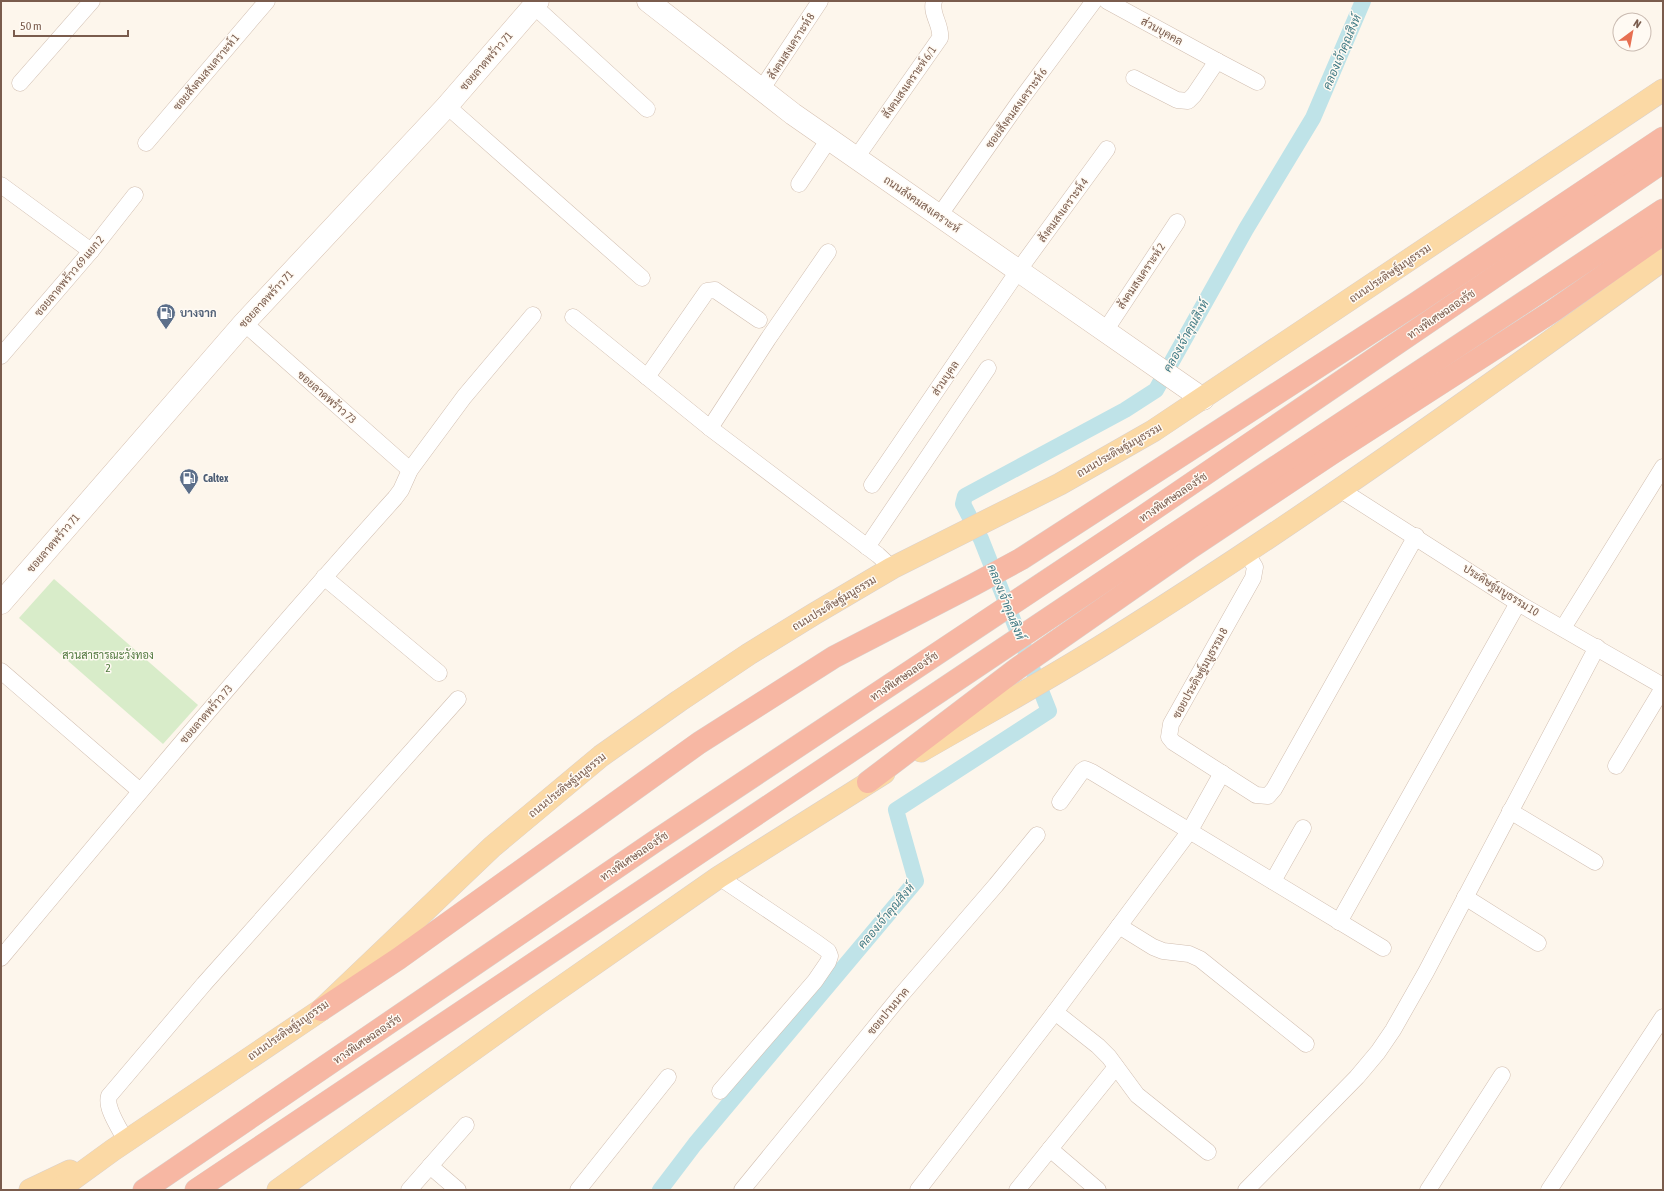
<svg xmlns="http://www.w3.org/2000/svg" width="1664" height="1191" font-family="'Asap Condensed',Sarabun,sans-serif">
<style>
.green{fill:#d8ecc9}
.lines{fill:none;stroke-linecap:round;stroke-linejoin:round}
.canal{stroke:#bfe3e8;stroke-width:16}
.street-casing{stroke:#d1beb0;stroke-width:17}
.secondary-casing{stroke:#d6c0b0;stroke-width:23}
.primary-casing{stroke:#dad1cd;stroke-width:23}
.highway-casing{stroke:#dad1cd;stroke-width:23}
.street{stroke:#fff;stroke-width:16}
.secondary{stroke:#fff;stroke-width:22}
.primary{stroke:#fbd9a5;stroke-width:22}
.highway{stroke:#f7b7a3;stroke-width:22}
.labels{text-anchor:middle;stroke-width:3;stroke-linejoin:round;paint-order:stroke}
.street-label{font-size:11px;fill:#7a5c4d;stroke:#fffaf3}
.service-label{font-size:11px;font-weight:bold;fill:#4e5e75;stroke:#fffaf3;text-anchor:start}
.park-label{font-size:11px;fill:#537a41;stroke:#fffaf3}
.water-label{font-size:12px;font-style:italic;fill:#437c86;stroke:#fffaf3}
</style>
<rect width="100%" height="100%" fill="#fdf6ec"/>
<!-- green -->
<path class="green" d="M 54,579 L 198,705 L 163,744 L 19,618 Z"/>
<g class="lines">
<!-- canal -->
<path class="canal" d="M 660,1190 L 695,1144 L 916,881 L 896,810 L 1049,711 L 981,539 L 963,504 L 965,496 L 1125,410 L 1156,390 L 1246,229 L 1313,118 L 1363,1"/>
<!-- street casing -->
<g class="street-casing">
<g id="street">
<path d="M 1107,1 L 1217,61 L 1257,82"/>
<path d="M 534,6 L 647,109"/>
<path d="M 1134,78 L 1177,100 L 1188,101 L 1194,95 L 1217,61"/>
<path d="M 20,83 L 92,1"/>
<path d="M 761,90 L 820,1"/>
<path d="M 447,106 L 642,278"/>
<path d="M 146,143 L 267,1"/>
<path d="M 856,158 L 940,38 C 942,25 930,14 934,1"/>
<path d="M 799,184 L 829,139"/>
<path d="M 1,185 L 91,251"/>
<path d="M 939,216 L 1022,98 L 1094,1"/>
<path d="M 573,317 L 710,428 L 878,555 L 892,568"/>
<path d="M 244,323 L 410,470"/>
<path d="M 1105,331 L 1177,222"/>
<path d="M 1,356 L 91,251 L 135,195"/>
<path d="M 647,377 L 707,291 L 715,290 L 759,320"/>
<path d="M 710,428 L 768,339 L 828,252"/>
<path d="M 872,485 L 1018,271 L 1107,149"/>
<path d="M 1341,490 L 1518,603 L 1663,686"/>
<path d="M 867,547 L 988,368"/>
<path d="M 1246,552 L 1255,567 L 1253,578 L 1171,724 L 1169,737 L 1173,742 L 1256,795 L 1268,796 L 1274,789 L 1416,536"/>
<path d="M 324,577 L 439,673"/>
<path d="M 1563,628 L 1663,467"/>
<path d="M 1,671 L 140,791"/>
<path d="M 1616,766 L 1663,688"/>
<path d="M 1060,802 L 1082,771 L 1085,769 L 1092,772 L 1383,948"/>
<path d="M 1510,811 L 1595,862"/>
<path d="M 719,877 L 817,943 L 828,951 L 830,956 L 828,962 L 815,981 L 720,1091"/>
<path d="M 1273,881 L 1303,828"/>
<path d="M 1465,897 L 1538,943"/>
<path d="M 1339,922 L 1518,603"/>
<path d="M 1119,926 L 1153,947 L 1163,951 L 1189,954 L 1200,959 L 1306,1044"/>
<path d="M 1,958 C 130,803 260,648 395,498 L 401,490 L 410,470 L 464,397 L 533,315"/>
<path d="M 1055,1012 L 1098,1046 L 1109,1057 L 1137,1095 L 1208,1152"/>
<path d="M 126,1141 C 120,1129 105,1108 109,1096 L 204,984 L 458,699"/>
<path d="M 1050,1149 L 1098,1190"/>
<path d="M 430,1166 L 458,1190"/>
<path d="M 409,1190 L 466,1125"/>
<path d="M 578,1190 L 668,1077"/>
<path d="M 742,1190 L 902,994 L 996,885 L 1037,835"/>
<path d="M 918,1190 L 1055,1012 L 1189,832 L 1222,773"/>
<path d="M 1017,1190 L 1116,1067"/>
<path d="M 1246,1190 L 1357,1077 L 1378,1052 L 1393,1030 L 1426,972 L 1597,647"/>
<path d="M 1428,1190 L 1502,1075"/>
<path d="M 1549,1190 L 1663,1017"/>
</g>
</g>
<!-- secondary casing -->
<g class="secondary-casing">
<g id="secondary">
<path d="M 648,1 L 793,114 L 1203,399"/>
<path d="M 1,603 L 244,323 L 447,106 L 538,1"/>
</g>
</g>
<!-- primary casing -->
<g class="primary-casing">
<g id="primary">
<path d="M 921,751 C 985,714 1051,678 1114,638 C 1302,520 1483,390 1663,260"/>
<path d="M 30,1190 L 70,1171"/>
<path d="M 58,1190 L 113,1150 L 321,1010 L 492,847 L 601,756 L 679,701 L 749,654 L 814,614 L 892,568 L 1060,484 L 1153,431 L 1663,90"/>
<path d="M 278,1190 L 537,1004 L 719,877 L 884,773"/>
</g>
</g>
<!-- highway casing -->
<g class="highway-casing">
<g id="highway">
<path d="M 868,782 L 1018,668 L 1190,548 L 1331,454 L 1553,311 L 1663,234"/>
<path d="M 321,1010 L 398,959 L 699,743 L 834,657 L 973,585 L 1021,559 L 1415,304 L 1663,138"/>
<path d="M 144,1190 L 654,842 L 1138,520 L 1663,162"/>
<path d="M 196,1190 L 1161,543 L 1663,210"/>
</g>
</g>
<!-- street -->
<use href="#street" class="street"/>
<!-- secondary -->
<use href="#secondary" class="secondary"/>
<!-- primary -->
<use href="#primary" class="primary"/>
<!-- highway -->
<use href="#highway" class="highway"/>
</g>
<!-- icons -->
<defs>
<g id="fuel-pin" transform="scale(1)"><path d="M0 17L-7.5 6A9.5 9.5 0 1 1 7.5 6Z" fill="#5c6f8a" stroke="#fffaf3"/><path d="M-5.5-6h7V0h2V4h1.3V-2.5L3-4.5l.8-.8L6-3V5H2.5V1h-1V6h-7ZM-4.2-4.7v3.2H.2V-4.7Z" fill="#fff"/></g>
</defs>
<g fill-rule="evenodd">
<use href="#fuel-pin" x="166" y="313"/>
<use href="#fuel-pin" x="189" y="478"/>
</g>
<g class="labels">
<!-- street labels -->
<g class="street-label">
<text transform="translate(1162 31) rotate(29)" y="4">ส่วนบุคคล</text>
<text transform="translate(791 46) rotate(-57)" y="4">สังคมสงเคราะห์ 8</text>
<text transform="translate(486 61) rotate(-49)" y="4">ซอยลาดพร้าว 71</text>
<text transform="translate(206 72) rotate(-50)" y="4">ซอยสังคมสงเคราะห์ 1</text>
<text transform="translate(909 82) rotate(-55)" y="4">สังคมสงเคราะห์ 6/1</text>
<text transform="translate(1016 108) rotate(-54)" y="4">ซอยสังคมสงเคราะห์ 6</text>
<text transform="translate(922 204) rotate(35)" y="4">ถนนสังคมสงเคราะห์</text>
<text transform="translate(1063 210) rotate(-54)" y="4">สังคมสงเคราะห์ 4</text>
<text transform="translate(1390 273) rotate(-34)" y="4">ถนนประดิษฐ์มนูธรรม</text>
<text transform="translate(69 276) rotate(-50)" y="4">ซอยลาดพร้าว 69 แยก 2</text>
<text transform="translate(1141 276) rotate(-56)" y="4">สังคมสงเคราะห์ 2</text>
<text transform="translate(266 299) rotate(-47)" y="4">ซอยลาดพร้าว 71</text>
<text transform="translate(1441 314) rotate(-34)" y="4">ทางพิเศษฉลองรัช</text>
<text transform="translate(945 378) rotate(-56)" y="4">ส่วนบุคล</text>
<text transform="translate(327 397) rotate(41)" y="4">ซอยลาดพร้าว 73</text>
<text transform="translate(1119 450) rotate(-30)" y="4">ถนนประดิษฐ์มนูธรรม</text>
<text transform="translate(1173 497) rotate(-34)" y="4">ทางพิเศษฉลองรัช</text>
<text transform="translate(53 543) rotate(-49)" y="4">ซอยลาดพร้าว 71</text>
<text transform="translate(1501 590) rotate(32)" y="4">ประดิษฐ์มนูธรรม 10</text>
<text transform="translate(834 603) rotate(-31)" y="4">ถนนประดิษฐ์มนูธรรม</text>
<text transform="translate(1200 673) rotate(-61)" y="4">ซอยประดิษฐ์มนูธรรม 8</text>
<text transform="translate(904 676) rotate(-34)" y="4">ทางพิเศษฉลองรัช</text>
<text transform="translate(206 714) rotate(-49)" y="4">ซอยลาดพร้าว 73</text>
<text transform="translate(567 785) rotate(-39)" y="4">ถนนประดิษฐ์มนูธรรม</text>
<text transform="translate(634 856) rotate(-34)" y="4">ทางพิเศษฉลองรัช</text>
<text transform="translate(888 1011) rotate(-50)" y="4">ซอยปานนาค</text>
<text transform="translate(288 1030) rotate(-35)" y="4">ถนนประดิษฐ์มนูธรรม</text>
<text transform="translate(367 1039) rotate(-34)" y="4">ทางพิเศษฉลองรัช</text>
</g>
<!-- service labels -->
<g class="service-label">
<text x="180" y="317">บางจาก</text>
<text x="203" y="482">Caltex</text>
</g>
<!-- park labels -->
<g class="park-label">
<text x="108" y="659">สวนสาธารณะวังทอง<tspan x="108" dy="13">2</tspan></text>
</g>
<!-- water labels -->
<g class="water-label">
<text transform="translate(1342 52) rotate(-67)" y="4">คลองเจ้าคุณสิงห์</text>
<text transform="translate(1186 336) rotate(-61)" y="4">คลองเจ้าคุณสิงห์</text>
<text transform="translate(1006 602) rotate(68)" y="4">คลองเจ้าคุณสิงห์</text>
<text transform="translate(886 916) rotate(-50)" y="4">คลองเจ้าคุณสิงห์</text>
</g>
</g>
<!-- border -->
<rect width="1664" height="1191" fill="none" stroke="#7a5c4d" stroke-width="4"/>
<!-- north arrow -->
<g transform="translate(1632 32) rotate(32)"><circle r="19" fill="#fffaf3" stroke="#cabbb1"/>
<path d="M0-3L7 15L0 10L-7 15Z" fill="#e76f51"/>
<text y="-6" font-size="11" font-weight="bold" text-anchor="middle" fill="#7a5c4d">N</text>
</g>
<!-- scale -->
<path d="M14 30v6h114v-6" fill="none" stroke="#7a5c4d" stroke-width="2"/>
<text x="20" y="30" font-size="12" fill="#7a5c4d" stroke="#fffaf3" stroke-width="3" paint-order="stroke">50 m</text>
</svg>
